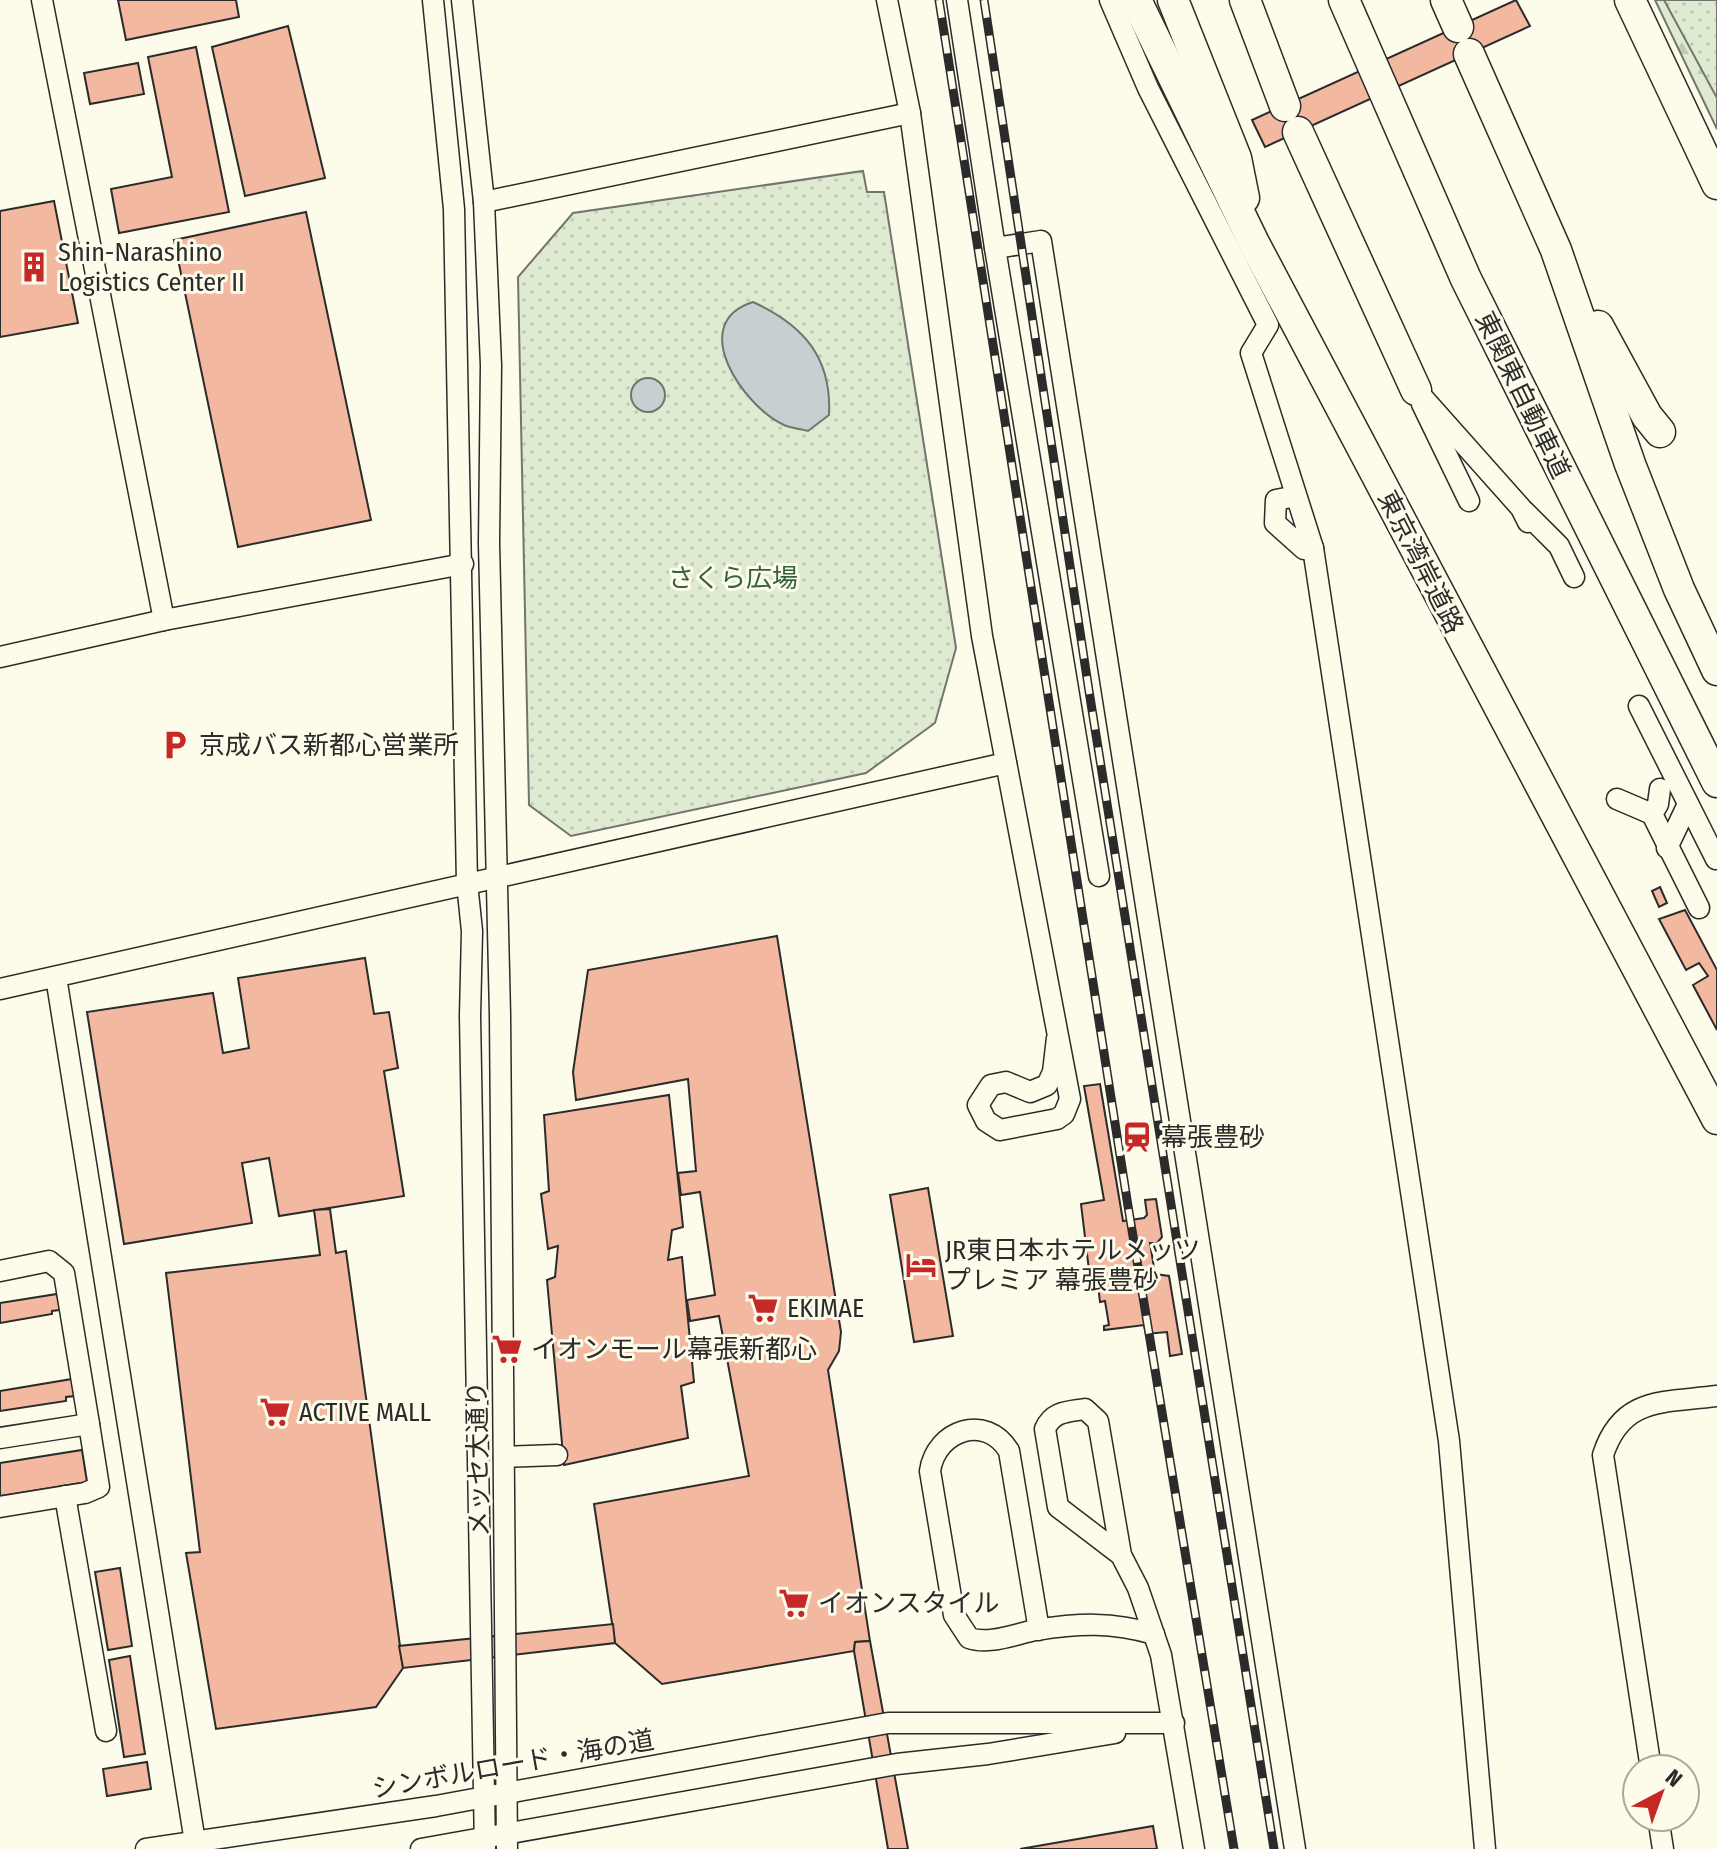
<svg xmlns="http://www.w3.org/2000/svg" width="1717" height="1849" font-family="'Fira Sans Condensed','Noto Sans JP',sans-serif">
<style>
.forest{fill:url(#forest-firs);stroke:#74746e;stroke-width:2}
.park{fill:url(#park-dots);stroke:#74746e;stroke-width:2}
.water{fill:#c7d0d0;stroke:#74746e;stroke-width:2}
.building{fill:#f2b8a0;stroke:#2b2b2b;stroke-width:2}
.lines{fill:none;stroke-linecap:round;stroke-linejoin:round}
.minor-casing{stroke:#2b2b2b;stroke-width:23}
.highway-casing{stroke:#2b2b2b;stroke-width:33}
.minor{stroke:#fdfbea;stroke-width:20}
.highway{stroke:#fdfbea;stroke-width:30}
.rail-casing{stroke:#2b2b2b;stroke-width:9}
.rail{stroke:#fdfbea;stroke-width:6;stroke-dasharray:18;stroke-linecap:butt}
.labels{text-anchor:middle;stroke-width:6;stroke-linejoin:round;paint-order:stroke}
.poi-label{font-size:26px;fill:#2b2b2b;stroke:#fdfbea;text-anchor:start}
.street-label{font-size:26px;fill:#2b2b2b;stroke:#fdfbea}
.park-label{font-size:26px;fill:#34623c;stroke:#fdfbea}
</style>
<defs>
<pattern id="forest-firs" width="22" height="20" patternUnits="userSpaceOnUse" patternTransform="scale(2)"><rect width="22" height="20" fill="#deebd1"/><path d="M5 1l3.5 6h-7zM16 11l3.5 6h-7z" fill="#bfcab4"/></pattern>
<pattern id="park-dots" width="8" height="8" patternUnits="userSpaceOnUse" patternTransform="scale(2)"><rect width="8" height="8" fill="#deebd1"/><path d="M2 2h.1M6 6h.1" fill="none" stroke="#bfcab4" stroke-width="1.8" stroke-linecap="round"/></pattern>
</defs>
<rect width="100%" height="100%" fill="#fdfbea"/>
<!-- forest -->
<path class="forest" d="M 1655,0 L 1717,0 L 1717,129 Z"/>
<!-- park -->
<g class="park">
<path d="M 1664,0 L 1717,0 L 1717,98 Z"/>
<path d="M 863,171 L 867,192 L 884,192 L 956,648 L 935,723 L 866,773 L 571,836 L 529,805 L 518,277 L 573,213 Z"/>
</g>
<!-- water -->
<g class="water">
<path d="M 753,302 C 803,325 832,357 829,415 L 808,431 C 801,429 791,428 784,425 C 743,406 686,323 753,302 Z"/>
<circle cx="648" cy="395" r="17"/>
</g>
<!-- building -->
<g class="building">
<path d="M 118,0 L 236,0 L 239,17 L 126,40 Z"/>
<path d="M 1516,0 L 1530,26 L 1265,147 L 1252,120 Z"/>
<path d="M 288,26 L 325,178 L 245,196 L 212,47 Z"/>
<path d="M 196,47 L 229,212 L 119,233 L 111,189 L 172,177 L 148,57 Z"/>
<path d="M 138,63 L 144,94 L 90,104 L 84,73 Z"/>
<path d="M 54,201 L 78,323 L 0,337 L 0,211 Z"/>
<path d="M 306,212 L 371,520 L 238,547 L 174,240 Z"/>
<path d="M 1660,887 L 1667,903 L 1659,907 L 1652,891 Z"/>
<path d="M 1685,910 L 1717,970 L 1717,1030 L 1693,985 L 1708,976 L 1699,963 L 1686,970 L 1659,919 Z"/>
<path d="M 777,936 L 841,1332 L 839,1351 L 828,1370 L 870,1641 L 855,1642 L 854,1651 L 662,1684 L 615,1643 L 594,1504 L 749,1476 L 719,1316 L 690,1321 L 687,1300 L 715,1295 L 700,1192 L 681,1195 L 678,1173 L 696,1171 L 688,1079 L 576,1100 L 573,1072 L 588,970 Z"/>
<path d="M 365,958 L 374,1014 L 389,1012 L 398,1068 L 384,1071 L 404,1196 L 279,1216 L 269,1158 L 242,1163 L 252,1223 L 124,1244 L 87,1012 L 213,993 L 223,1053 L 249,1048 L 238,978 Z"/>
<path d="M 1100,1084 L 1123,1221 L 1144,1218 L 1147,1215 L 1145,1200 L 1156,1199 L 1162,1237 L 1157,1243 L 1150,1243 L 1155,1274 L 1169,1276 L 1182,1354 L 1170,1356 L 1167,1332 L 1146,1334 L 1144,1325 L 1104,1330 L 1104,1326 L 1109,1325 L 1105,1301 L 1100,1302 L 1096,1269 L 1089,1270 L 1081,1204 L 1104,1200 L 1084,1086 Z"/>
<path d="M 669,1095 L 683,1227 L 672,1230 L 668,1260 L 682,1257 L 694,1382 L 681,1386 L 688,1438 L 564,1465 L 547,1280 L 555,1277 L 558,1246 L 548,1249 L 541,1194 L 549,1191 L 544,1115 Z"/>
<path d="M 928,1188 L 953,1336 L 914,1342 L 890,1195 Z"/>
<path d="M 330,1209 L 336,1253 L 346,1251 L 403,1668 L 376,1707 L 216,1729 L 186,1553 L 200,1552 L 166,1273 L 320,1255 L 314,1210 Z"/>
<path d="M 57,1294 L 60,1310 L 52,1311 L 52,1314 L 0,1323 L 0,1303 Z"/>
<path d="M 72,1379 L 75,1396 L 66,1397 L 66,1401 L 0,1411 L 0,1391 Z"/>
<path d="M 82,1450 L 87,1482 L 0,1496 L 0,1463 Z"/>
<path d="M 120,1568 L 132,1646 L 108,1650 L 95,1572 Z"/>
<path d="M 613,1624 L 615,1643 L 403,1668 L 399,1646 Z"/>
<path d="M 870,1641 L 908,1849 L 888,1849 L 854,1651 L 855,1642 Z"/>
<path d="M 130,1656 L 145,1754 L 124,1757 L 109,1660 Z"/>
<path d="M 147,1762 L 151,1789 L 107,1796 L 103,1769 Z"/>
<path d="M 1153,1826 L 1157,1849 L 1020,1849 Z"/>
</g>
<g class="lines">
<!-- minor casing -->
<g class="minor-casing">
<g id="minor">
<path d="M 42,0 L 164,620"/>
<path d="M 433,0 L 454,209 L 467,883 L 472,931 L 470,1016 L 485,1849"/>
<path d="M 462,0 L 484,202 L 491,365 L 489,543 L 500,1015 L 507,1849"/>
<path d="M 887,0 L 910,113 L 982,636 L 1070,1099 L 1064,1114 L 1057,1119 L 1000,1130 L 986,1121 L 978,1105 L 991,1085 L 1006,1082 L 1030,1092 L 1047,1085 L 1053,1072 L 1057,1038"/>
<path d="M 957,0 L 995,248 L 1041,241 L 1295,1849"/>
<path d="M 1110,0 L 1148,88 L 1268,325 L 1251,353 L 1313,548 L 1304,549 L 1275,523 L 1276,500 L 1296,496"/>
<path d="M 484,202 L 910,113"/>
<path d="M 995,248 L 1099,876"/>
<path d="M 1416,390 L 1521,508 L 1528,522"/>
<path d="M 1422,404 L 1469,501"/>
<path d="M 1524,511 L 1559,546 L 1574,577"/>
<path d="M 1313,548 L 1449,1441 L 1485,1849"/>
<path d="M 0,657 L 164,620 L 463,564"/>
<path d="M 1639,706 L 1716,859"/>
<path d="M 1660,789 L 1658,804 L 1652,814 L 1699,908"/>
<path d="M 1617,799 L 1652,814"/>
<path d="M 1667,848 L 1688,804"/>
<path d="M 56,977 L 195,1842"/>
<path d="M 0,989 L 1006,763"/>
<path d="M 0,1271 L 49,1261 L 64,1273 L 89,1424"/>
<path d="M 0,1438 L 89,1424 L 99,1487 L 85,1493 L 0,1507"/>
<path d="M 504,1457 L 557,1455"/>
<path d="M 65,1496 L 106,1731"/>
<path d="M 1121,1555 L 1058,1507 L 1045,1429 C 1053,1411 1067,1412 1085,1409 L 1098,1421 L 1121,1555 L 1138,1588 L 1161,1655 L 1194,1849"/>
<path d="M 1039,1630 L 1009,1451 C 986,1413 936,1430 930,1471 L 954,1615 L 969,1638 C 989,1645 1015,1634 1036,1630 C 1080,1623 1112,1622 1154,1634"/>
<path d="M 1651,1769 L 1603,1455 C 1622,1396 1664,1403 1717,1396"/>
<path d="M 1658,1817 L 1663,1849"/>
<path d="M 146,1849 L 436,1806 L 888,1723 L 1174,1723"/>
<path d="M 421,1849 L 897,1764 L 988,1754 L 1115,1733"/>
</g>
</g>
<!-- highway casing -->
<g class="highway-casing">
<g id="highway">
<path d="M 1136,0 L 1254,243 L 1717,1119"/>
<path d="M 1173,0 L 1236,158 L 1244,198"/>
<path d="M 1245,0 L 1285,106"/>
<path d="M 1344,0 L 1466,279 L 1717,782"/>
<path d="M 1446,0 L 1458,27"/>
<path d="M 1630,0 L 1717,184"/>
<path d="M 1469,54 L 1556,250 L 1630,464 L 1679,589 L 1717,670"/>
<path d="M 1298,132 L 1416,390"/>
<path d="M 1598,326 L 1647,416 L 1660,432"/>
</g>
</g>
<!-- minor -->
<use href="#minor" class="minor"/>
<!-- highway -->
<use href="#highway" class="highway"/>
<!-- rail casing -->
<g class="rail-casing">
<g id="rail">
<path d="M 939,0 L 1128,1206 L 1234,1849"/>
<path d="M 984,0 L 1089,691 L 1274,1849"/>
</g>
</g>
<!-- rail -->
<use href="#rail" class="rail"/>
</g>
<!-- icons -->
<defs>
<g id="building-bare" transform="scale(2.4)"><path d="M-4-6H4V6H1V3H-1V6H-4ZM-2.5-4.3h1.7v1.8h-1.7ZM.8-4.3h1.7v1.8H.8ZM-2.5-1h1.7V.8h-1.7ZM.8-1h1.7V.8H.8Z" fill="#c62828" stroke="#fdfbea" stroke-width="2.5" paint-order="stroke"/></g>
<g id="parking-bare" transform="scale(2.4)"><path d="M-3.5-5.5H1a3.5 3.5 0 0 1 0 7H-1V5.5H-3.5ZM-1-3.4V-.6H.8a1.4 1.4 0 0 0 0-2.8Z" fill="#c62828" stroke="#fdfbea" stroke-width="2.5" paint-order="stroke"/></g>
<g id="station-bare" transform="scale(2.4)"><path d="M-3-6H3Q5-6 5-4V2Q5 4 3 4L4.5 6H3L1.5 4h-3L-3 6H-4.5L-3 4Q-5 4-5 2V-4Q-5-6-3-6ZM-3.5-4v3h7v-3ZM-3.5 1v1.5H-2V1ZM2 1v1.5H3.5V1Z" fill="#c62828" stroke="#fdfbea" stroke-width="2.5" paint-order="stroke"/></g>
<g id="hotel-bare" transform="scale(2.4)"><path d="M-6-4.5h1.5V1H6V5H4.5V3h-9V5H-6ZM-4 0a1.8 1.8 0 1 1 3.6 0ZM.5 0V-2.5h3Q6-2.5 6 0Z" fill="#c62828" stroke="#fdfbea" stroke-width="2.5" paint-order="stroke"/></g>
<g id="supermarket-bare" transform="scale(2.4)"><path d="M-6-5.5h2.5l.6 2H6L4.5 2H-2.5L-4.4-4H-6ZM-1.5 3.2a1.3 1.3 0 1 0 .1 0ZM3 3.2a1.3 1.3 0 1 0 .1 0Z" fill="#c62828" stroke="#fdfbea" stroke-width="2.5" paint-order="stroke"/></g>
</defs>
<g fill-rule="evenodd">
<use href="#building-bare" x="34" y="267"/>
<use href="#parking-bare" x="175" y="745"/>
<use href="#station-bare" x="1137" y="1137"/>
<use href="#hotel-bare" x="921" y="1265"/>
<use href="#supermarket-bare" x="763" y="1308"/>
<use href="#supermarket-bare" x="507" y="1349"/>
<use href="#supermarket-bare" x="275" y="1412"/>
<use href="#supermarket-bare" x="794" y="1603"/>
</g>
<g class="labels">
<!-- poi labels -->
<g class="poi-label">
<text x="58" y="261">Shin-Narashino<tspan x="58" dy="30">Logistics Center II</tspan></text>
<text x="199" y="754">京成バス新都心営業所</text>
<text x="1161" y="1146">幕張豊砂</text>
<text x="945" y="1259">JR東日本ホテルメッツ<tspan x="945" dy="30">プレミア 幕張豊砂</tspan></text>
<text x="787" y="1317">EKIMAE</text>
<text x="531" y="1358">イオンモール幕張新都心</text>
<text x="299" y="1421">ACTIVE MALL</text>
<text x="818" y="1612">イオンスタイル</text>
</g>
<!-- street labels -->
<g class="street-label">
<text transform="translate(1523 395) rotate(64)" y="9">東関東自動車道</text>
<text transform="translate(1421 562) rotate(63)" y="9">東京湾岸道路</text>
<text transform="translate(478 1459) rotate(-91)" y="9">メッセ大通り</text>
<text transform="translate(513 1764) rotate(-10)" y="9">シンボルロード・海の道</text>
</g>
<!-- park labels -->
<g class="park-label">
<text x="733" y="587">さくら広場</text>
</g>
</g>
<!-- north arrow -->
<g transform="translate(1661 1793) rotate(41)"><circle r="38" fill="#fdfbea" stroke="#a9a89e" stroke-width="2"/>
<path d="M0-6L14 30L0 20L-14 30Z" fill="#c62828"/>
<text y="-12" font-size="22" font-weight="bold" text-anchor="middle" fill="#2b2b2b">N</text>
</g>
</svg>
